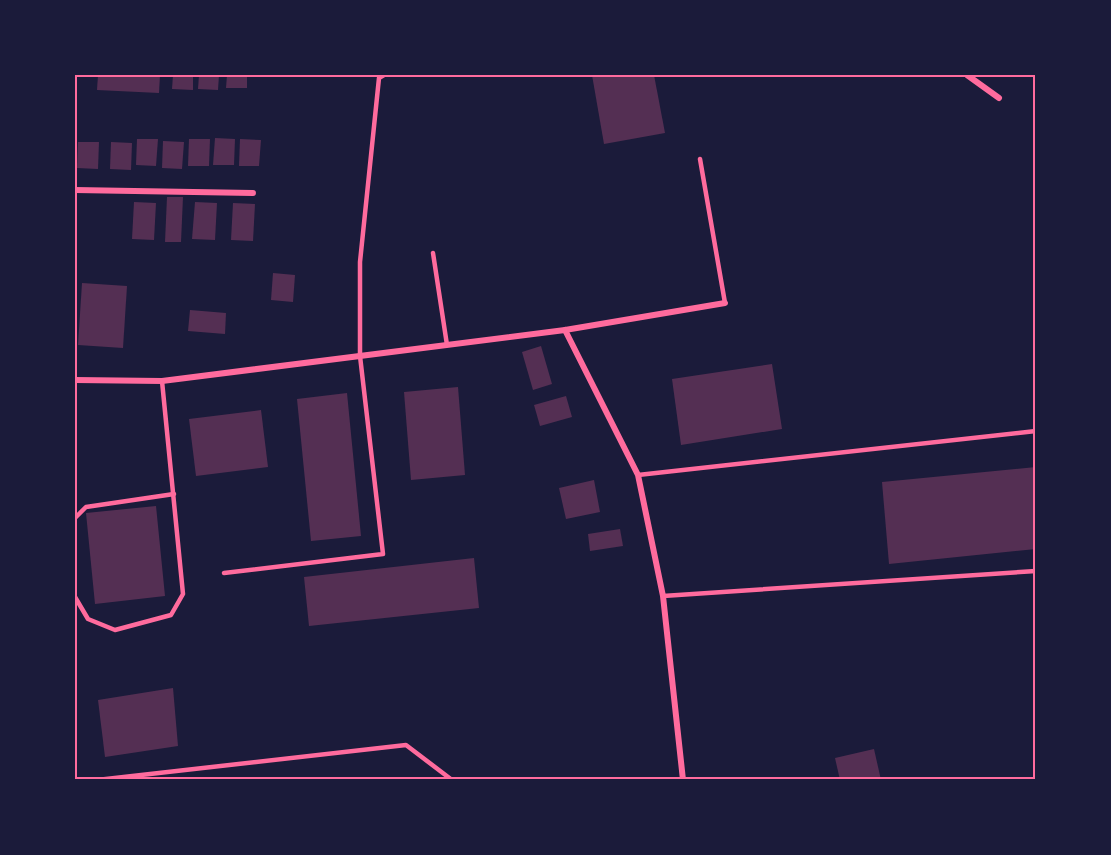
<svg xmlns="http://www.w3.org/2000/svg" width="1111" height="855" font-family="'Asap Condensed',sans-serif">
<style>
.building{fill:#542f53}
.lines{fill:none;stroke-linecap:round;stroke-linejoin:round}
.service{stroke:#ff6b9d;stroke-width:4.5}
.minor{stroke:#ff6b9d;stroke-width:6}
.neatline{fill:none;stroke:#ff6b9d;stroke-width:2}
</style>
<rect width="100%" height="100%" fill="#1b1b3a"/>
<!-- building -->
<g class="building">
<path d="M 98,75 L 160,75 L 159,93 L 97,90 Z"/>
<path d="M 173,75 L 193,75 L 193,90 L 172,89 Z"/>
<path d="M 199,75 L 219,75 L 218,90 L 198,89 Z"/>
<path d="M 227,75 L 247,75 L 247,88 L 226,88 Z"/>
<path d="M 592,75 L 654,75 L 665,133 L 604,144 Z"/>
<path d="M 215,138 L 235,139 L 234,165 L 213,165 Z"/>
<path d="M 137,139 L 158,139 L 156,166 L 136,165 Z"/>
<path d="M 189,139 L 210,139 L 209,166 L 188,166 Z"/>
<path d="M 240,139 L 261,140 L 259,166 L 239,166 Z"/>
<path d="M 163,141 L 184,142 L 182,169 L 162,168 Z"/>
<path d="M 78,142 L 99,142 L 98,169 L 77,168 Z"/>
<path d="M 111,142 L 132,143 L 131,170 L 110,169 Z"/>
<path d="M 167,197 L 183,197 L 181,242 L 165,242 Z"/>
<path d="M 134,202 L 156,203 L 154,240 L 132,239 Z"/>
<path d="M 195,202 L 217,203 L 215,240 L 192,239 Z"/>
<path d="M 233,203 L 255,204 L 253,241 L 231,240 Z"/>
<path d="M 273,273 L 295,275 L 293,302 L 271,300 Z"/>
<path d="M 82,283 L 127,286 L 123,348 L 78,345 Z"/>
<path d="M 190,310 L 226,313 L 225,334 L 188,331 Z"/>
<path d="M 541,346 L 552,384 L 533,390 L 522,352 Z"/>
<path d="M 772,364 L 782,429 L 681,445 L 672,379 Z"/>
<path d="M 458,387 L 465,475 L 411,480 L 404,392 Z"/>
<path d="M 347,393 L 361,536 L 311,541 L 297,399 Z"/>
<path d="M 566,396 L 572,417 L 540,426 L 534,405 Z"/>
<path d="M 261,410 L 268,467 L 196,476 L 189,419 Z"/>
<path d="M 1036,467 L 1036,549 L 889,564 L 882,482 Z"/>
<path d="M 594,480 L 600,512 L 566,519 L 559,488 Z"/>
<path d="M 156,506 L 165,596 L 95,604 L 86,513 Z"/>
<path d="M 620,529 L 623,546 L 590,551 L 588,534 Z"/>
<path d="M 474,558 L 479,608 L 309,626 L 304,577 Z"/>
<path d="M 173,688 L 178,746 L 105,757 L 98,700 Z"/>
<path d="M 874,749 L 881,780 L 840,780 L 835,758 Z"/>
</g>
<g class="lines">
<!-- service -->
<g class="service">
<path d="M 700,159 L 725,303"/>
<path d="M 433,253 L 447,345"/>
<path d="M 638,475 L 1036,431"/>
<path d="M 75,518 L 86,507 L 174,494"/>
<path d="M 224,573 L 383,554 L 360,356 L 360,262 L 379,78 L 384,75"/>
<path d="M 663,596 L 1036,571"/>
<path d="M 75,597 L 88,619 L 115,630 L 171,615 L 183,594 L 162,381"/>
<path d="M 97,780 L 406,745 L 452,780"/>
</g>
<!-- minor -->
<g class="minor">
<path d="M 967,75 L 999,98"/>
<path d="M 75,190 L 253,193"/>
<path d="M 565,330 L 638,475 L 663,596 L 683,780"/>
<path d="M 75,380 L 162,381 L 565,330 L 725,303"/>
</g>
</g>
<!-- border -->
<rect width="1111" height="855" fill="none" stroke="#1b1b3a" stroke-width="153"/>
<rect x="76" y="76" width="958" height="702" class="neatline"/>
</svg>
